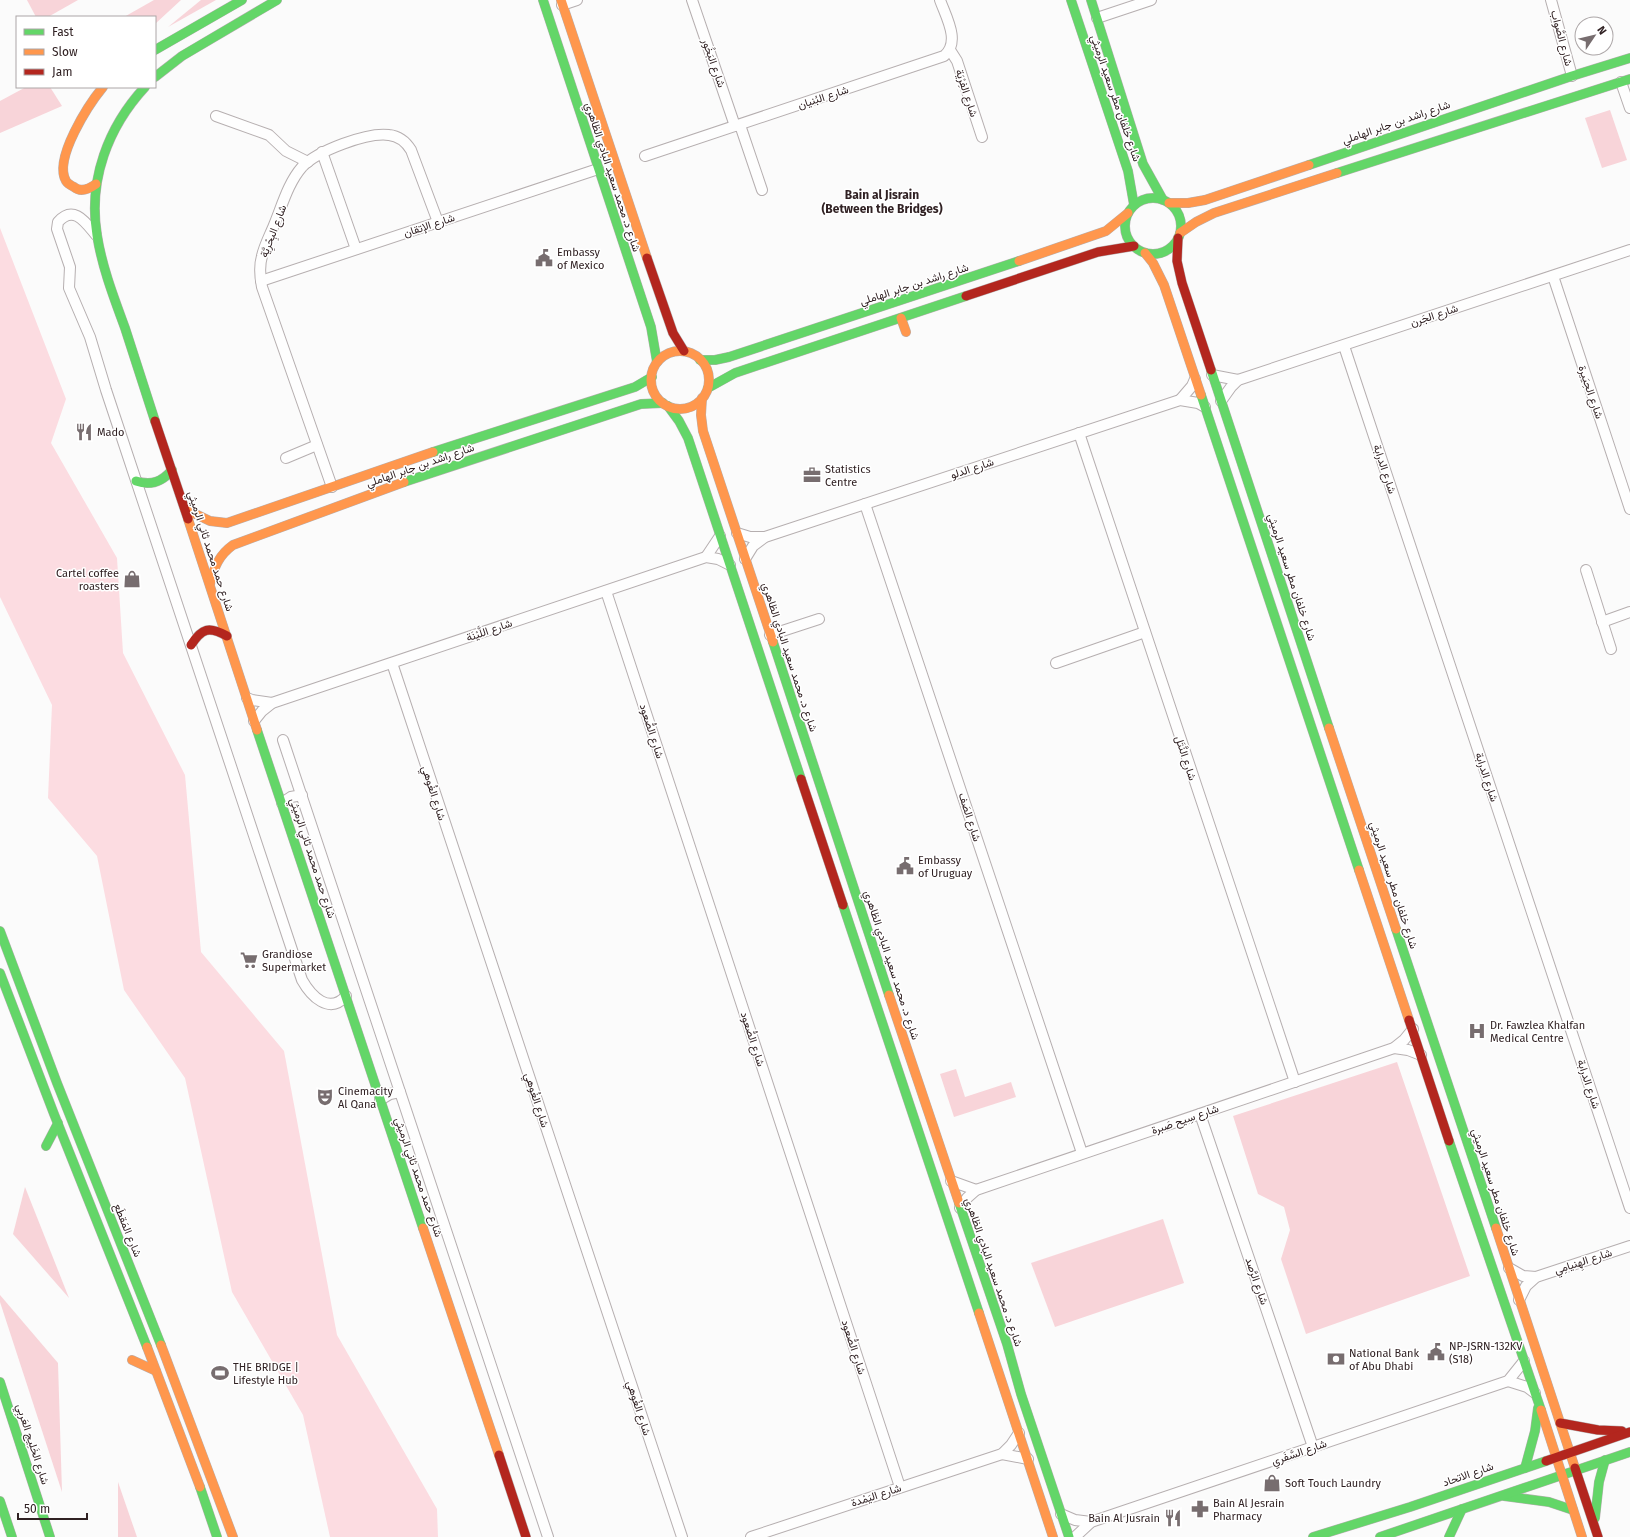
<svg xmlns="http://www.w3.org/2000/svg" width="1630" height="1537" font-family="'Fira Sans',Vazirmatn,sans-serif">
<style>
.green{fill:#f8d4d9}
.water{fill:#fcdce1}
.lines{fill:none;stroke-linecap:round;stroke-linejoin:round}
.street-casing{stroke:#b6afb0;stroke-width:12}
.fast-casing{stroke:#b6afb0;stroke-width:10}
.slow-casing{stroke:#b6afb0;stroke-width:10}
.jam-casing{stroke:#b6afb0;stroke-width:10}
.street{stroke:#fefefe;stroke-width:10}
.fast{stroke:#63d668;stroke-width:9}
.slow{stroke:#ff974d;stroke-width:9}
.jam{stroke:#b3261e;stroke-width:9}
.labels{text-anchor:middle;stroke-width:3;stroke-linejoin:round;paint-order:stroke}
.street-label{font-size:11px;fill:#302123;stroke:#fff}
.poi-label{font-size:11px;fill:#302123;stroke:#fff;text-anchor:start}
.neighbourhood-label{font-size:12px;font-weight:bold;fill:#302123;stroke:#fff}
</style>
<rect width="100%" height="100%" fill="#fbfbfb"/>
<!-- green -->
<g class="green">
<path d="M 27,0 L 78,0 L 48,17 L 36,17 Z"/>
<path d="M 154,0 L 181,0 L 155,24 L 155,17 L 124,17 Z"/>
<path d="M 201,0 L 216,0 L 168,27 Z"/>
<path d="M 26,87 L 50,87 L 62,106 L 0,133 L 0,101 Z"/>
<path d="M 1610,110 L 1627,160 L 1602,168 L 1585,118 Z"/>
<path d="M 1397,1062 L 1470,1276 L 1306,1334 L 1281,1259 L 1290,1230 L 1284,1207 L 1258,1194 L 1233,1116 Z"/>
<path d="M 956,1069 L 965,1097 L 1011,1082 L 1016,1097 L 954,1117 L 940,1074 Z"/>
<path d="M 25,1187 L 69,1298 L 13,1234 Z"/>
<path d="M 1163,1219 L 1184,1283 L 1055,1327 L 1031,1263 Z"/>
<path d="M 0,1295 L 58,1363 L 62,1492 L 0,1302 Z"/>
<path d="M 118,1482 L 137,1537 L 118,1537 Z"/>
</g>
<!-- water -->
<path class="water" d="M 0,228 L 66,399 L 51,443 L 117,558 L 123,653 L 185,775 L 201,952 L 284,1051 L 337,1335 L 437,1509 L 438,1537 L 330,1537 L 303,1415 L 232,1292 L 185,1078 L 124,990 L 97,856 L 48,798 L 52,705 L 0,597 Z"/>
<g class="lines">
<!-- street casing -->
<g class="street-casing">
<g id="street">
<path d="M 692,0 L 735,126"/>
<path d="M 1551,0 L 1572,76"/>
<path d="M 562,5 L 577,0"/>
<path d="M 1097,18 L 1151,0"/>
<path d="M 950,50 L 957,61 L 982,137"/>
<path d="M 1621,82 L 1630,108"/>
<path d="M 216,116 L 269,135 L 286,151 L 308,162"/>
<path d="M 740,125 L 762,190"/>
<path d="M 322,152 L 356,249"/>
<path d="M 645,156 L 944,56 C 961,42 946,17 940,0"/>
<path d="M 96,235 C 86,223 74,204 58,222 L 57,229 L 70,267 L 69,288 L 90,337 L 106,390 L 302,980 C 311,996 329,1015 346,996"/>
<path d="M 1553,276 L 1630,509"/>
<path d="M 261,281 L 598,169"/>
<path d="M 1344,346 L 1630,1208"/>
<path d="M 1212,375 L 1238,380"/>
<path d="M 1180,400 L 1192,386 L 1195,379"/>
<path d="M 1221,401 L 1231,387 L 1238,380 L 1630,250"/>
<path d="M 1079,433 L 1295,1082"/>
<path d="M 286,458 L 317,445"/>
<path d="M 332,487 L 262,287 C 260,277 259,266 262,256 C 264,246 270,235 274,225 C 282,206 288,183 302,167 C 317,151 367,132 389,135 C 399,136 406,142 411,150 L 438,222"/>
<path d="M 865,504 L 1082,1153"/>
<path d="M 737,533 L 750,537 L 765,537"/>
<path d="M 706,557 L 720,536"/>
<path d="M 745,559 L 753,546 L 765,537 L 1180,400 L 1198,403 L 1205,407"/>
<path d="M 1586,570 L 1611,649"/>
<path d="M 606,591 L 900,1487"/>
<path d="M 1602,622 L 1630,612"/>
<path d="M 770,635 L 819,619"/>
<path d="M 392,663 L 682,1537"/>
<path d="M 1056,663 L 1145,632"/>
<path d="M 247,698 L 252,700 L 272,703"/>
<path d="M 254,721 L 262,711 L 272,703 L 706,557 L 718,559 L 730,565"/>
<path d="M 283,740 L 548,1537"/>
<path d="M 282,803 L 291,797 L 302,795"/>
<path d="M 1394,1048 L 1408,1050 L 1421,1055"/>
<path d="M 380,1100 L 390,1094 L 400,1092"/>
<path d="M 1200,1114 L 1313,1447"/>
<path d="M 951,1181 L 976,1190"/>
<path d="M 960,1208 L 967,1198 L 976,1190 L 1394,1048 L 1404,1040 L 1413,1029"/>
<path d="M 1509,1268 L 1523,1276 L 1536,1277"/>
<path d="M 1519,1300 L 1526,1286 L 1536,1277 L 1630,1246"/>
<path d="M 1508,1381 L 1527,1387 L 1535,1393"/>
<path d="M 1002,1454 L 1028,1459"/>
<path d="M 1061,1514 L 1075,1520 L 1091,1522"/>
<path d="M 751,1537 L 1002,1454 L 1011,1445 L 1019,1433"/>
<path d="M 1075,1537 L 1091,1522 L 1508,1381 L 1524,1361"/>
</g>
</g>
<!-- fast casing -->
<g class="fast-casing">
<g id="fast">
<path d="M 543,0 L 651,327 L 657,362"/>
<path d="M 1071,0 L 1128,171 L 1134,205"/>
<path d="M 1091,0 L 1143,164 L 1163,200"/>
<path d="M 155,50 L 242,0"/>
<path d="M 155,77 L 182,56 L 277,0"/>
<path d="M 145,87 C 108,127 88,180 97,235 C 102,267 114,298 125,328 C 135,359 145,390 155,421"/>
<path d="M 1309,165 L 1572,76 L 1630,58"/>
<path d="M 1337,173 L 1630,79"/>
<circle cx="1153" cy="226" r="28"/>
<path d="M 700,360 L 715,360 L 729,357 L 1019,261"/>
<path d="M 1211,370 L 1329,728"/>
<path d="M 708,388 L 735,373 L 966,296"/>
<path d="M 1201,395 L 1359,870"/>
<path d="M 668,406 L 679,421 L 688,438 L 801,779"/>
<path d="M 433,452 L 635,387 L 652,377"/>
<path d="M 136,481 C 151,486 162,482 172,470"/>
<path d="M 404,482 L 641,404 L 663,403"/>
<path d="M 773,642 L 889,995"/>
<path d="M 257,730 L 423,1228"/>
<path d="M 843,905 L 979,1313"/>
<path d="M 1396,929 L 1496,1228"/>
<path d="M 0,931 L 57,1083 L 161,1345"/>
<path d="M 0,973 L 54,1114 L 147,1347"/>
<path d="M 1449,1141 L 1541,1410"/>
<path d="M 46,1146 L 58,1123"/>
<path d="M 959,1203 L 1007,1344 L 1021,1394 L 1069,1537"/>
<path d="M 0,1382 L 50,1537"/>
<path d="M 1525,1468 L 1535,1431 L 1538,1408"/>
<path d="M 200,1487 L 217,1537"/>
<path d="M 1504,1496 L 1549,1502 L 1573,1510"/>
<path d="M 0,1501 L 12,1537"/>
<path d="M 1595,1518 L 1599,1482 L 1605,1460"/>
<path d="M 1313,1537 L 1410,1507 L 1546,1461"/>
<path d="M 1380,1537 L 1630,1452"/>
<path d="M 1449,1537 L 1462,1509"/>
</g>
</g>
<!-- slow casing -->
<g class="slow-casing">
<g id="slow">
<path d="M 561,0 L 647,258"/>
<path d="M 96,184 C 89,189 81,193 74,187 C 72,186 68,184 66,181 C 53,159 89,104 103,87"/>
<path d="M 1169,203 L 1188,203 L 1205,200 L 1309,165"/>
<path d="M 1180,233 L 1196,222 L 1214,213 L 1337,173"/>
<path d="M 1145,253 L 1153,263 L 1164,285 L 1201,395"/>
<path d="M 1019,261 L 1106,231 L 1128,213"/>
<path d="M 901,318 L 906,332"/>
<circle cx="680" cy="380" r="29"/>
<path d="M 702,398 L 701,415 L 703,431 L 773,642"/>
<path d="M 185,509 L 210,521 L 227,523 L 433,452"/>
<path d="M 188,519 L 257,730"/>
<path d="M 210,584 C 214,567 219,555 233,545 L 404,482"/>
<path d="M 1329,728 L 1396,929"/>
<path d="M 1359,870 L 1409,1020"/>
<path d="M 889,995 L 959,1203"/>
<path d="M 423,1228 L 499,1455"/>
<path d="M 1496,1228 L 1575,1468"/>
<path d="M 979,1313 L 1053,1537"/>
<path d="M 161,1345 L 233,1537"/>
<path d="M 147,1347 L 200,1487"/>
<path d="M 132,1360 L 156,1371"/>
<path d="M 1541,1410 L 1582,1537"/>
</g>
</g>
<!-- jam casing -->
<g class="jam-casing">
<g id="jam">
<path d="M 1178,238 L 1177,261 L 1182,283 L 1211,370"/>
<path d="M 647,258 L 673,333 L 684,351"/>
<path d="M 966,296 L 1098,252 L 1134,246"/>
<path d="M 155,421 L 188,519"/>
<path d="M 191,645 C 202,628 209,626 227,636"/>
<path d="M 801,779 L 843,905"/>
<path d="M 1409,1020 L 1449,1141"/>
<path d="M 1560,1423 L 1598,1430 L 1622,1431"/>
<path d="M 499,1455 L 526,1537"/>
<path d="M 1546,1461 L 1630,1432"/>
<path d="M 1575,1468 L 1598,1537"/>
</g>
</g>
<!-- street -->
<use href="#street" class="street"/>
<!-- fast -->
<use href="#fast" class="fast"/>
<!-- slow -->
<use href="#slow" class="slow"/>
<!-- jam -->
<use href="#jam" class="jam"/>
</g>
<!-- icons -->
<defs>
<g id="civic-bare" transform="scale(1.38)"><path d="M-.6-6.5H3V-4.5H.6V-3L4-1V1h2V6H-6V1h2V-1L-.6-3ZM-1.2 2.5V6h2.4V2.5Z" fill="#776d6f" stroke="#fff" stroke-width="2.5" paint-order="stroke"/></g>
<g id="restaurant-bare" transform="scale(1.38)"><path d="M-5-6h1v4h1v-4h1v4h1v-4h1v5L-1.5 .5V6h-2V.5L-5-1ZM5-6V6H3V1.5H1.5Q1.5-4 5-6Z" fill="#776d6f" stroke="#fff" stroke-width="2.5" paint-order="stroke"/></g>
<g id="office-bare" transform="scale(1.38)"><path d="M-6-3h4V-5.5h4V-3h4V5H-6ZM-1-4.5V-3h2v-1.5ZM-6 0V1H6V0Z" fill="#776d6f" stroke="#fff" stroke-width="2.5" paint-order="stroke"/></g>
<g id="shop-bare" transform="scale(1.38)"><path d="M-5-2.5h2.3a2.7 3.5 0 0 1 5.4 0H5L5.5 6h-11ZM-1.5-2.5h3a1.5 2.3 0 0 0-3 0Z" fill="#776d6f" stroke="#fff" stroke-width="2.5" paint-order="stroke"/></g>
<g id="supermarket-bare" transform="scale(1.38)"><path d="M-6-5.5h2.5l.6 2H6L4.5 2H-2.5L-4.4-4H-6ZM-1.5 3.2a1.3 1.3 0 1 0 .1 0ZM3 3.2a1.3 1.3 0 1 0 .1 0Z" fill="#776d6f" stroke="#fff" stroke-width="2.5" paint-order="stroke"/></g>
<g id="hospital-bare" transform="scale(1.38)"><path d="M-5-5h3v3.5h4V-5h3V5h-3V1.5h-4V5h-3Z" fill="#776d6f" stroke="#fff" stroke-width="2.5" paint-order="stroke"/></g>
<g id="theatre-bare" transform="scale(1.38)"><path d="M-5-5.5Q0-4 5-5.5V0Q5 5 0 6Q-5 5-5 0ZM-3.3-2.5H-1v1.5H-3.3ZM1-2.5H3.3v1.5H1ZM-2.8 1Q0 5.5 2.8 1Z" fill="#776d6f" stroke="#fff" stroke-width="2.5" paint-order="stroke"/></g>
<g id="bank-bare" transform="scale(1.38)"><path d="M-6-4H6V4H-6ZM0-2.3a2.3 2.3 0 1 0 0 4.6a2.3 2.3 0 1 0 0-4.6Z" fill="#776d6f" stroke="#fff" stroke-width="2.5" paint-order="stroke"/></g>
<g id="stadium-bare" transform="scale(1.38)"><path d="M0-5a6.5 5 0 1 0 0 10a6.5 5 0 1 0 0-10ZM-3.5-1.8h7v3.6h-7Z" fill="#776d6f" stroke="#fff" stroke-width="2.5" paint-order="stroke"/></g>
<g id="pharmacy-bare" transform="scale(1.38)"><path d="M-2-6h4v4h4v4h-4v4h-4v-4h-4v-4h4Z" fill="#776d6f" stroke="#fff" stroke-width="2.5" paint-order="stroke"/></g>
</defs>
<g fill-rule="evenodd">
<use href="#civic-bare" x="544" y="258"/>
<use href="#restaurant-bare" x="84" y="432"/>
<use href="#office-bare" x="812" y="475"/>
<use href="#shop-bare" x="132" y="579"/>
<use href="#civic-bare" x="905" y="866"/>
<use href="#supermarket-bare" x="249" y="960"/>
<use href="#hospital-bare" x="1477" y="1031"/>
<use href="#theatre-bare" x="325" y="1097"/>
<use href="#civic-bare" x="1436" y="1352"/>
<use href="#bank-bare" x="1336" y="1359"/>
<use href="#stadium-bare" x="220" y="1373"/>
<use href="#shop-bare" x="1272" y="1483"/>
<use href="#pharmacy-bare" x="1200" y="1509"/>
<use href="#restaurant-bare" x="1173" y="1518"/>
</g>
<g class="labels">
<!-- street labels -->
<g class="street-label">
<text transform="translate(1562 38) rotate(75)" y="4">شارع الصَّواب</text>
<text transform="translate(714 63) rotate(71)" y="4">شارع البَخُور</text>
<text transform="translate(967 93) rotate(72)" y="4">شارع الفِرْيَة</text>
<text transform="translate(823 97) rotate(-18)" y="4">شارع البُنيان</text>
<text transform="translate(1116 98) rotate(71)" y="4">شارع خلفان مطر سعيد الرميثي</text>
<text transform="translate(1396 122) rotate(-19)" y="4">شارع راشد بن جابر الهاملي</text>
<text transform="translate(613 177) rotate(72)" y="4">شارع د. محمد سعيد البادي الظاهري</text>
<text transform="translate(429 225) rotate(-18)" y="4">شارع الإتقان</text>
<text transform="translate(273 231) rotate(-69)" y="4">شارع البِحْرِيَّة</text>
<text transform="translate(914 284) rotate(-18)" y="4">شارع راشد بن جابر الهاملي</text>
<text transform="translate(1434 315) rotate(-18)" y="4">شارع الجَرن</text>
<text transform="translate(1591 392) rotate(71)" y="4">شارع الحِيَيرة</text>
<text transform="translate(420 465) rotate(-19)" y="4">شارع راشد بن جابر الهاملي</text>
<text transform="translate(972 468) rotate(-18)" y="4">شارع الدلو</text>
<text transform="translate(1385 469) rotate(72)" y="4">شارع الدرابة</text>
<text transform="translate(211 551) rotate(72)" y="4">شارع حمد محمد ثاني الرميثي</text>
<text transform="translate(1292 577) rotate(72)" y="4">شارع خلفان مطر سعيد الرميثي</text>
<text transform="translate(489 630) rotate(-19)" y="4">شارع اللَّيْنَة</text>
<text transform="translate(790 657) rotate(72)" y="4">شارع د. محمد سعيد البادي الظاهري</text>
<text transform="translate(652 731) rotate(72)" y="4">شارع الصُّعود</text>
<text transform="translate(1186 758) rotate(72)" y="4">شارع النَّتَل</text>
<text transform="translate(1487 777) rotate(72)" y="4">شارع الدرابة</text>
<text transform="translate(434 793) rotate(72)" y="4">شارع الغُوهي</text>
<text transform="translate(970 817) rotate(72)" y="4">شارع الصَف</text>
<text transform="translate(313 858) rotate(72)" y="4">شارع حمد محمد ثاني الرميثي</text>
<text transform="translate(1394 885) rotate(72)" y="4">شارع خلفان مطر سعيد الرميثي</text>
<text transform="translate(892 965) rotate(72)" y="4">شارع د. محمد سعيد البادي الظاهري</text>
<text transform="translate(753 1039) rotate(72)" y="4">شارع الصُّعود</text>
<text transform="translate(1589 1084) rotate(72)" y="4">شارع الدرابة</text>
<text transform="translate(537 1100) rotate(72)" y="4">شارع الغُوهي</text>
<text transform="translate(1185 1119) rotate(-19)" y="4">شارع سِيح صَبرة</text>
<text transform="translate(419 1177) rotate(71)" y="4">شارع حمد محمد ثاني الرميثي</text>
<text transform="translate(1496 1192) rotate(72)" y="4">شارع خلفان مطر سعيد الرميثي</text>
<text transform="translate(128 1230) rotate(68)" y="4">شارع المَقطَع</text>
<text transform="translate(1583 1261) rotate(-18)" y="4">شارع الهِنيامِي</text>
<text transform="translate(994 1272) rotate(71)" y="4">شارع د. محمد سعيد البادي الظاهري</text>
<text transform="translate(1257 1281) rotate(71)" y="4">شارع الرَّصد</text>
<text transform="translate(854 1347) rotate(72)" y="4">شارع الصُّعود</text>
<text transform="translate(639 1408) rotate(72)" y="4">شارع الغُوهي</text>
<text transform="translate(33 1444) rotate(72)" y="4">شارع الخَلِيج العَربِي</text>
<text transform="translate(1299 1452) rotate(-19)" y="4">شارع السَّفَري</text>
<text transform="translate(1468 1474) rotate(-19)" y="4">شارع الاتحاد</text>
<text transform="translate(876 1495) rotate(-18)" y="4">شارع اليَمْدة</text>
</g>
<!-- poi labels -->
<g class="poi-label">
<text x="557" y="256">Embassy<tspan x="557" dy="13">of Mexico</tspan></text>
<text x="97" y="436">Mado</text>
<text x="825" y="473">Statistics<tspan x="825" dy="13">Centre</tspan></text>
<text x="119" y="577" text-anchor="end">Cartel coffee<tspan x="119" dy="13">roasters</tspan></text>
<text x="918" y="864">Embassy<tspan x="918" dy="13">of Uruguay</tspan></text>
<text x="262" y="958">Grandiose<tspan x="262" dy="13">Supermarket</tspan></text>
<text x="1490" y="1029">Dr. Fawzlea Khalfan<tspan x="1490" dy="13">Medical Centre</tspan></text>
<text x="338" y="1095">Cinemacity<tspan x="338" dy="13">Al Qana</tspan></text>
<text x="1449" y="1350">NP-JSRN-132KV<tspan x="1449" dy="13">(S18)</tspan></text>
<text x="1349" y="1357">National Bank<tspan x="1349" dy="13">of Abu Dhabi</tspan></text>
<text x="233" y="1371">THE BRIDGE |<tspan x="233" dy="13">Lifestyle Hub</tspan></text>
<text x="1285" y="1487">Soft Touch Laundry</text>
<text x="1213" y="1507">Bain Al Jesrain<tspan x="1213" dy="13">Pharmacy</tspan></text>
<text x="1160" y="1522" text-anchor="end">Bain Al Jusrain</text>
</g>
<!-- neighbourhood labels -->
<g class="neighbourhood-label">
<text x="882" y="199">Bain al Jisrain<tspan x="882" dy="14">(Between the Bridges)</tspan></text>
</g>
</g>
<!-- legend -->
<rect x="16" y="16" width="140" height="72" fill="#ffffff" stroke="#aca6a7"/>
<rect x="24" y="29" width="20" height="6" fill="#63d668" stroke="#aca6a7"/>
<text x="52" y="36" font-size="12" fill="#302123">Fast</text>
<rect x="24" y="49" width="20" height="6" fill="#ff974d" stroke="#aca6a7"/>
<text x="52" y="56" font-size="12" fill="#302123">Slow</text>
<rect x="24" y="69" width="20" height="6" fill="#b3261e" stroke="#aca6a7"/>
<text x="52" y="76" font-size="12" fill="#302123">Jam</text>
<!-- north arrow -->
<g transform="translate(1594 36) rotate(55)"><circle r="19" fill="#ffffff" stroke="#aca6a7"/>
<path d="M0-3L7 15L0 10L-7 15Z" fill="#776d6f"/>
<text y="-6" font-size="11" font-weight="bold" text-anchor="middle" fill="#302123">N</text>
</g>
<!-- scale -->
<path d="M18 1513v6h69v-6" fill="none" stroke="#302123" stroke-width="2"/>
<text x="24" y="1513" font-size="12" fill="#302123" stroke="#ffffff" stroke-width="3" paint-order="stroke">50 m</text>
</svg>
